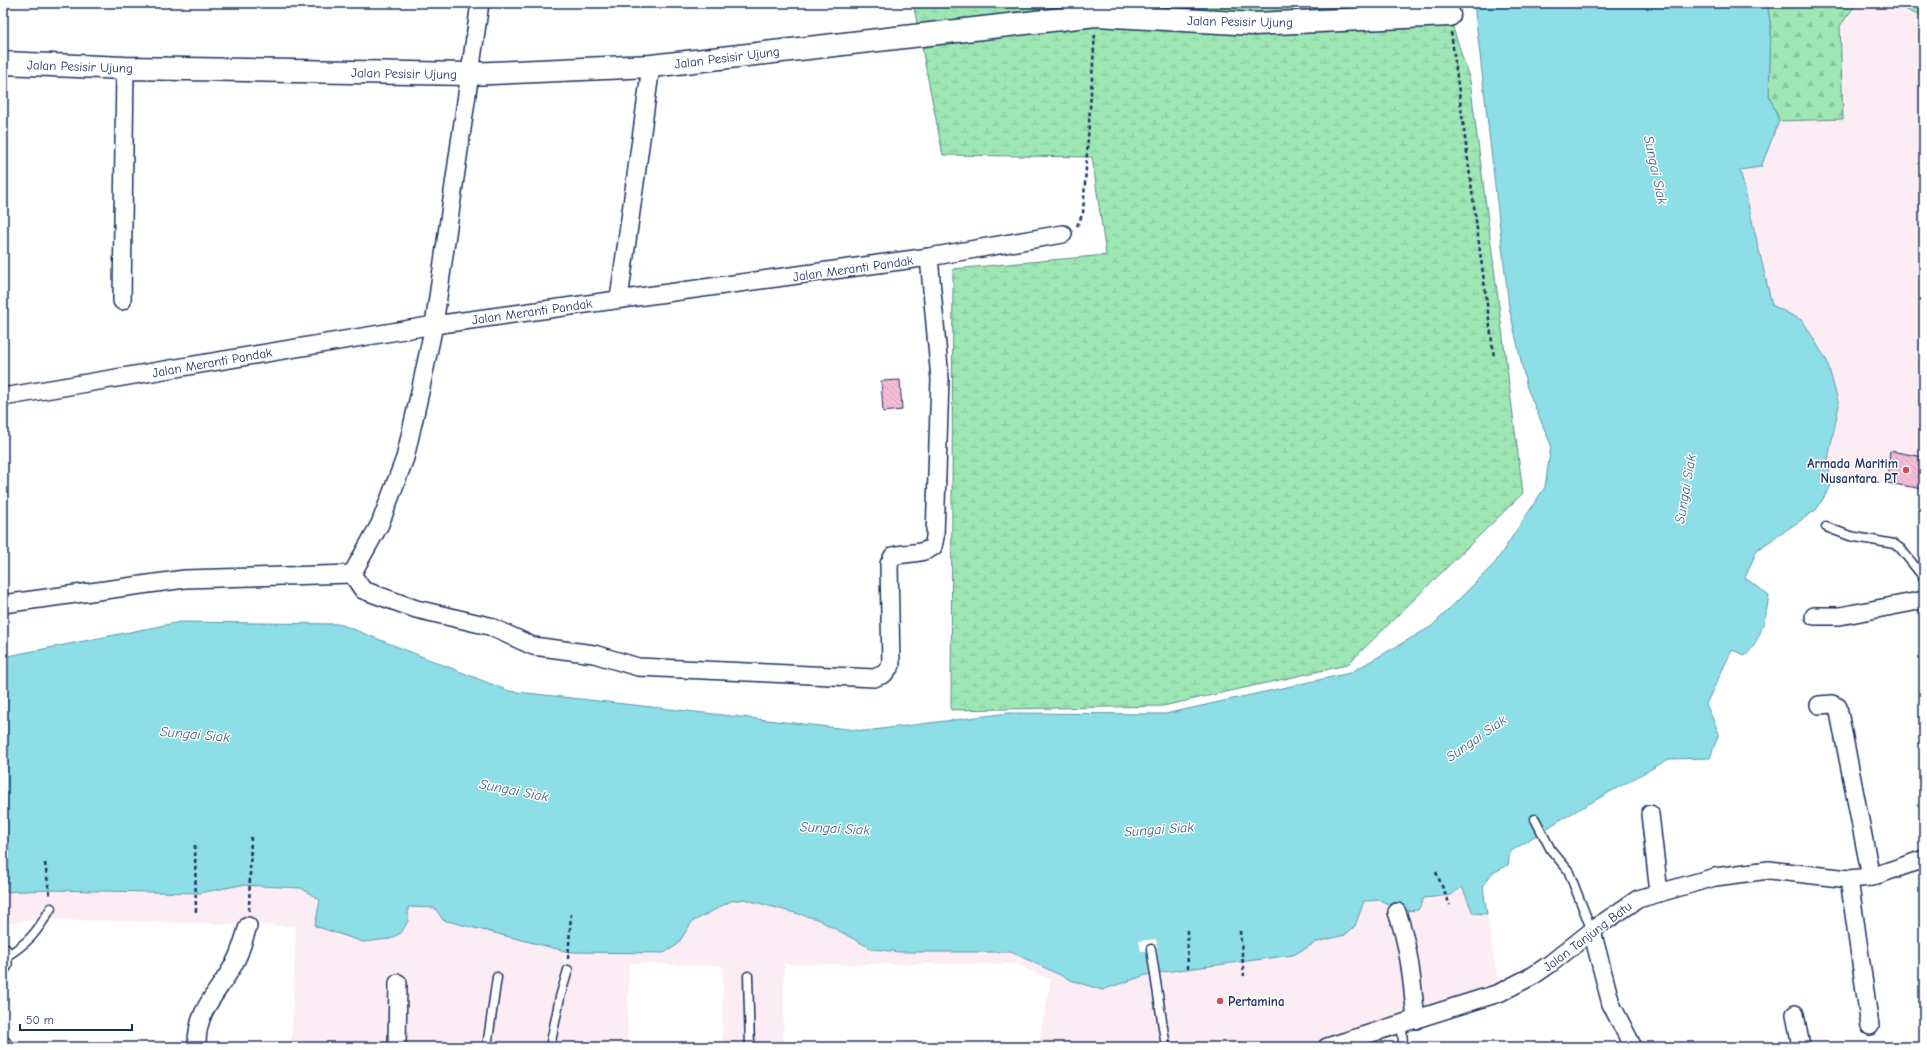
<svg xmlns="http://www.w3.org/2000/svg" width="1927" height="1050" font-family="'Comic Neue',sans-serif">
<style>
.built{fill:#fcecf3}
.forest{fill:url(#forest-firs);stroke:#5c8b8a}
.wetland{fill:url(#wetland-marsh);stroke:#5c8b8a}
.water{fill:#8ddee6;stroke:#5f98b0}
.pier{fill:#fff}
.building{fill:url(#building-back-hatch);stroke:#1b2f5e}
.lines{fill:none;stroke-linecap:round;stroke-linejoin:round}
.lane-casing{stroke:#1b2f5e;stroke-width:11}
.street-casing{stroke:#1b2f5e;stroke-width:20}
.secondary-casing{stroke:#1b2f5e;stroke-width:25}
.path{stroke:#1b2f5e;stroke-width:2.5;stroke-dasharray:4 3;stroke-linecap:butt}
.lane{stroke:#fff;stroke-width:8}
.street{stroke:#fff;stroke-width:17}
.secondary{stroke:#fff;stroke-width:22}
.poi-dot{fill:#d1495b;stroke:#fff;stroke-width:1.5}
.labels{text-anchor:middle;stroke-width:3;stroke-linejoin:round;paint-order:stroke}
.street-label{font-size:13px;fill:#1b2f5e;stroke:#fff}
.poi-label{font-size:13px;font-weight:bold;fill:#1b2f5e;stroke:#fff;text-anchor:end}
.water-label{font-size:14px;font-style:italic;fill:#385b80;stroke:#fff}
</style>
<defs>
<pattern id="forest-firs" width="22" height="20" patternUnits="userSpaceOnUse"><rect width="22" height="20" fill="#9ee7b5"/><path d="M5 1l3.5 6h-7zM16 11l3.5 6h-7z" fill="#88c69e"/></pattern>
<pattern id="wetland-marsh" width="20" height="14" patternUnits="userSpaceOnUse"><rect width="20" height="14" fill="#9ee7b5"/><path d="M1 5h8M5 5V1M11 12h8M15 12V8" fill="none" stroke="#88c69e"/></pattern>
<pattern id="building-back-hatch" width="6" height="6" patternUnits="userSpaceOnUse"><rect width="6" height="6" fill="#f5bed7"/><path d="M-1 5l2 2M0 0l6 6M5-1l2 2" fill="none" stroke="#d1a4bb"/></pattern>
</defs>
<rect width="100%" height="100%" fill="#fff"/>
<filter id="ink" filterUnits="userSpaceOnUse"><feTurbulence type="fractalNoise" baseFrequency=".025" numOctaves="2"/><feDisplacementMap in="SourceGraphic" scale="8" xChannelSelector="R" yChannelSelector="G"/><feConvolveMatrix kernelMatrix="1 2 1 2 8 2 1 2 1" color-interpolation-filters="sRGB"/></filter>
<g filter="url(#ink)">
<!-- built -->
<g class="built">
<path d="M 1857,3 L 1892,3 L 1924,18 L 1924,490 L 1843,476 L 1828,459 L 1839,405 L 1827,361 L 1803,321 L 1772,305 L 1740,170 L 1761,167 L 1779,121 L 1842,119 L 1840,26 Z"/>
<path d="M 241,885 L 301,888 L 321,900 L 408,921 L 408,907 L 435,908 L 443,920 L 569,952 L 664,953 L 677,945 L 692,922 L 731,901 L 744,899 L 817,919 L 872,949 L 899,952 L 1011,952 L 1073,981 L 1102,990 L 1364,901 L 1462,887 L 1473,913 L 1487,914 L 1500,995 L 1334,1047 L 1038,1047 L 1051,980 L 1016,964 L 784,964 L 783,1047 L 722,1047 L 723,966 L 629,963 L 627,1047 L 291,1047 L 296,926 L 36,919 L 3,925 L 3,892 L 8,891 L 49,890 L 200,893 Z"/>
</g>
<!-- forest -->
<g class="forest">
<path d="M 1767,3 L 1857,3 L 1840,26 L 1843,119 L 1779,121 L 1769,95 L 1771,28 Z"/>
<path d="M 1892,3 L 1924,3 L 1924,18 Z"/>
</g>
<!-- wetland -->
<path class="wetland" d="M 913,3 L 1447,3 L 1449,15 L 1470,81 L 1523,493 L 1347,665 L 1163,706 L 951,710 L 953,269 L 1106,255 L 1092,157 L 943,155 Z"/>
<!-- water -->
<path class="water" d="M 1474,3 L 1767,3 L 1771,28 L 1769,95 L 1779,121 L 1761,167 L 1740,170 L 1772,305 L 1803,321 L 1827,361 L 1839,405 L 1828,459 L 1831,486 L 1816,510 L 1757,550 L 1745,578 L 1769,595 C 1766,617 1762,639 1745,655 L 1732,650 L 1706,704 L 1719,733 L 1710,758 L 1669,759 L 1560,820 L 1510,852 L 1508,865 L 1491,874 L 1483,887 L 1487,914 L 1473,913 L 1462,887 L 1451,895 L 1424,898 L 1418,910 L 1406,911 L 1380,900 L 1364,901 L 1355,926 L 1345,935 L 1317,942 L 1293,955 L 1149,974 L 1102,990 L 1073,981 L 1011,952 L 899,952 L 872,949 L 817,919 L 744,899 L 731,901 L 692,922 L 677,945 L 664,953 L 569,952 L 443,920 L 435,908 L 408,907 L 408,921 L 401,933 L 390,939 L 363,942 L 315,926 L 320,900 L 301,888 L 241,885 L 200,893 L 49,890 L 3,892 L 3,657 L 180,622 L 340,624 L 509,691 L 865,731 L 1009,713 L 1165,714 L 1350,673 L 1432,626 L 1495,563 L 1545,487 L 1551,445 L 1527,388 L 1509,307 Z"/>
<!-- pier -->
<path class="pier" d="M 1156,939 L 1160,972 L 1149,974 L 1146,951 L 1141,951 L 1139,941 Z"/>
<!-- building -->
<g class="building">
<path d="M 900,380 L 902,410 L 883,412 L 881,381 Z"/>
<path d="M 1890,451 L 1924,457 L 1924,489 L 1887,483 Z"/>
</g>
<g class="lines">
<!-- lane casing -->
<g class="lane-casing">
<g id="lane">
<path d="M 1826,527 L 1850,536 L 1894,544 L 1901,549 L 1924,578"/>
<path d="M 1535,819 L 1551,850 L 1568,870 L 1592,931"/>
<path d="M 1151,949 L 1166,1047"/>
<path d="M 4,958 C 29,942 36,934 51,908"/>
<path d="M 748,976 L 750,1047"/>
<path d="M 1402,1024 L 1403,1047"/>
<path d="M 487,1047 L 497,977"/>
<path d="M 550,1047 L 560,997 L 568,970"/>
</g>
</g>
<!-- street casing -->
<g class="street-casing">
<g id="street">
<path d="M 619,299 L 651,66"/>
<path d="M 122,301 L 125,68"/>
<path d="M 3,397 L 434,325 L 929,257 L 1063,234"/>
<path d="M 352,574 L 363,590 L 416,609 L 489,626 L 533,646 L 594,654 L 638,667 L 874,678 L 884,674 L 891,665 L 889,564 L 893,556 C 907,552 921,555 933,547 L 935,537 L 940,379 L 929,257"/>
<path d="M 352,574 L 380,524 L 405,458 L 420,392 L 434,325 L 480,3"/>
<path d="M 3,604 L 185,579 L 352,574"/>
<path d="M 1814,616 L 1840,616 L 1924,600"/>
<path d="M 1819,705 L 1832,704 L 1838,707 L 1871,877"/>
<path d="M 1650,814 L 1659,893"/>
<path d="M 1849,879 L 1870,1026"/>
<path d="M 1397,912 C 1410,949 1412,982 1416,1020"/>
<path d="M 1592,931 L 1611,1004 L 1633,1047"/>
<path d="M 3,952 L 3,965"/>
<path d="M 1795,1014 L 1801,1047"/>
<path d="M 3,1045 L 3,1047"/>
<path d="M 197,1047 C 196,1009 217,995 234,964 C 241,952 244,938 248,926"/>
<path d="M 397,1047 L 398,983"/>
<path d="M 1327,1047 L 1499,993 L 1534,975 L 1550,964 L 1598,926 L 1638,899 L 1715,877 L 1769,870 L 1849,879 L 1871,877 L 1924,859"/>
</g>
</g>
<!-- secondary casing -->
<g class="secondary-casing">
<path id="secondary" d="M 3,63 L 125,68 L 469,74 L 651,66 L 1096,15 L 1254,24 L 1449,15"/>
</g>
<!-- path -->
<g class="path">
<path d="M 1451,32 L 1494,357"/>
<path d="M 1077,226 L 1083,213 L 1095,33"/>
<path d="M 195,845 L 196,914"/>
<path d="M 45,863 L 50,897"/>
<path d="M 1436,872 L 1450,905"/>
<path d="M 249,911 L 251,834"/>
<path d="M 1187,930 L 1188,968"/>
<path d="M 1240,931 L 1244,976"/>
<path d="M 568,959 L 571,914"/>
</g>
<!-- lane -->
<use href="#lane" class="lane"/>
<!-- street -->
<use href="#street" class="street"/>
<!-- secondary -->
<use href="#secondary" class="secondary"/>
</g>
</g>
<!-- markers -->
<g class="poi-dot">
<circle cx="1906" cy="470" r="4"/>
<circle cx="1220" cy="1001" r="4"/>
</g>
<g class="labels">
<!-- street labels -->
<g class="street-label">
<text transform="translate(1240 21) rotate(1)" y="5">Jalan Pesisir Ujung</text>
<text transform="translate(727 57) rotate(-7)" y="5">Jalan Pesisir Ujung</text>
<text transform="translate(80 66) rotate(2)" y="5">Jalan Pesisir Ujung</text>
<text transform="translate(404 73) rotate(1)" y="5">Jalan Pesisir Ujung</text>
<text transform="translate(853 268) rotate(-8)" y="5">Jalan Meranti Pandak</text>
<text transform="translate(532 311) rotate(-8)" y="5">Jalan Meranti Pandak</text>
<text transform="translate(212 362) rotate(-10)" y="5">Jalan Meranti Pandak</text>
<text transform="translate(1587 936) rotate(-37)" y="5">Jalan Tanjung Batu</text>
</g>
<!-- poi labels -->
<g class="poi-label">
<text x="1898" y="468">Armada Maritim<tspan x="1898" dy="15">Nusantara. PT</tspan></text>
<text x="1228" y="1006" text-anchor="start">Pertamina</text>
</g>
<!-- water labels -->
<g class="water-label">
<text transform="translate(1656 170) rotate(78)" y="5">Sungai Siak</text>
<text transform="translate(1685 489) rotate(-80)" y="5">Sungai Siak</text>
<text transform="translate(195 734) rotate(5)" y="5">Sungai Siak</text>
<text transform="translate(1476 738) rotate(-35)" y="5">Sungai Siak</text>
<text transform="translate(514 790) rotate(11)" y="5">Sungai Siak</text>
<text transform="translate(835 828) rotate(3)" y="5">Sungai Siak</text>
<text transform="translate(1159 829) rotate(-4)" y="5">Sungai Siak</text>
</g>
</g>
<!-- margin -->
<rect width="1927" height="1050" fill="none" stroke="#fff" stroke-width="16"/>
<rect x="8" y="8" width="1911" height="1034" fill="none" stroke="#1b2f5e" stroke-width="1.5" filter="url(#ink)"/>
<!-- scale -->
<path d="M20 1024v6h112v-6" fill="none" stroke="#1b2f5e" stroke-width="2"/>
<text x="26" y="1024" font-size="12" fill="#1b2f5e" stroke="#ffffff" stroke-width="3" paint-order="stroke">50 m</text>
</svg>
